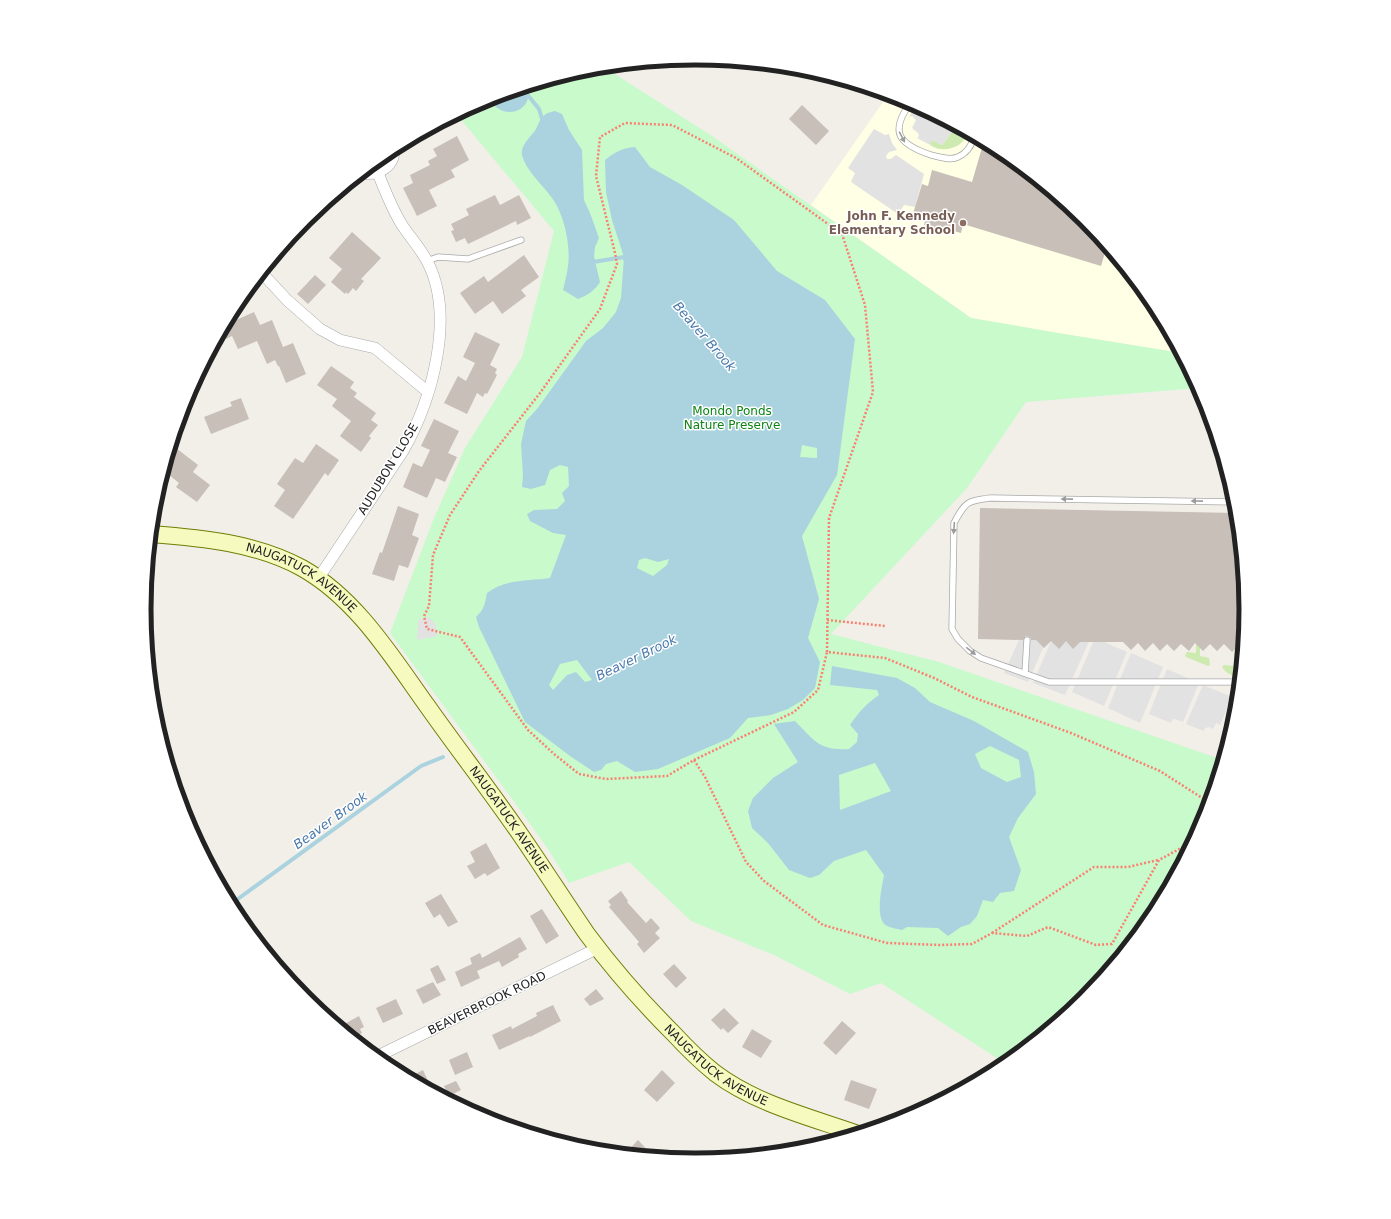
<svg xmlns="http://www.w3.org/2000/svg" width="1391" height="1219" font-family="'DejaVu Sans',sans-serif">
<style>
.education{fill:#ffffe5}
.grass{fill:#cdebb0}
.park{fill:#c8facc}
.parking{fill:#e2e2e2}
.water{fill:#aad3df;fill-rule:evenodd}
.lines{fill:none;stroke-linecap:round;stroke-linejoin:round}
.stream{stroke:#aad3df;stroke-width:4}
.building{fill:#c7bfb8}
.service-casing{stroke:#a9a9a9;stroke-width:7}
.minor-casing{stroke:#a9a9a9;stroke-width:12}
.secondary-casing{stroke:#707d05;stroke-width:18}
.path{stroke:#fa8072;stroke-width:2.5;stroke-dasharray:2 2;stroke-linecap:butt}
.service{stroke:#fff;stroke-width:5.5}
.minor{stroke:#fff;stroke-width:11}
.secondary{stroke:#f7fabf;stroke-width:16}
.oneway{fill:#9c9c9c}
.education-dot{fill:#8d6e63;stroke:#fff;stroke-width:1.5}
.labels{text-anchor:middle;stroke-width:3;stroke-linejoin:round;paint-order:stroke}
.education-label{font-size:12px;font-weight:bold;fill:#785e54;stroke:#fff;text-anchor:end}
.park-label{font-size:12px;fill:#0c8416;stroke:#fff}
.street-label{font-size:12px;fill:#222;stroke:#fff}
.water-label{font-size:13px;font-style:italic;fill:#4a7aab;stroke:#fff}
.rim{fill:none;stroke:#222;stroke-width:5}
</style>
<rect width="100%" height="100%" fill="#f2efe9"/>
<!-- education -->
<path class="education" d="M 888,95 L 907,100 L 1002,151 L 1086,220 L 1154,303 L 1181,353 L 1058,333 L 971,318 L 811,205 Z"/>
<!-- grass -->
<g class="grass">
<path d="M 956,127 L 968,133 C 963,148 943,154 930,145 L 930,142 L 933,140 L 942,145 Z"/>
<path d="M 1238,517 L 1247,610 L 1240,680 L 1226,672 L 1222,667 L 1224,665 L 1234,666 Z"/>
<path d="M 1197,528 L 1201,528 L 1200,656 L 1209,658 L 1210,665 L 1208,666 L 1186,657 L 1185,655 L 1187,652 L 1196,653 Z"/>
</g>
<!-- park -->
<path class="park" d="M 604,67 L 712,136 L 971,318 L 1058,333 L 1181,353 L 1199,388 L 1026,402 L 967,488 L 831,634 L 939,662 L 1223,760 L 1205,821 L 1154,916 L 1085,1000 L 1006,1064 L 881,983 L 850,994 L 774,955 L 691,921 L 629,862 L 569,883 L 550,852 L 518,807 L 390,633 L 434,518 L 465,448 L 522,357 L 554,231 L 457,115 L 485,100 L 588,69 Z"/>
<!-- parking -->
<g class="parking">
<path d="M 916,105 L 956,127 L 942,145 L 933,140 L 930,143 L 932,146 L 917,138 L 919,136 L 918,133 L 912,128 L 916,120 L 912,116 L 909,117 Z"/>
<path d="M 874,129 L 885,135 L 889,134 L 892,143 L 897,150 L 889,152 L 886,156 L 887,159 L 891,159 L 896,155 L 924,174 L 915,207 L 904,205 L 898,214 L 851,182 L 855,173 L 848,168 Z"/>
<path d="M 1032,611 L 1055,621 L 1028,682 L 1004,673 Z"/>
<path d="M 428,617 L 435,623 L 438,636 L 417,640 L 418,620 Z"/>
<path d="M 1059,623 L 1091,637 L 1065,695 L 1033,683 Z"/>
<path d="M 1095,638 L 1127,652 L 1104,706 L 1072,692 Z"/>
<path d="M 1131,653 L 1163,667 L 1140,723 L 1108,708 Z"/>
<path d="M 1167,669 L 1199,683 L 1183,722 L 1175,719 L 1173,719 L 1171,723 L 1149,714 Z"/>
<path d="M 1203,685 L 1232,697 L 1220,725 L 1216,723 L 1213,729 L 1209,727 L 1205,728 L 1204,731 L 1186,724 Z"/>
</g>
<!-- water -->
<g class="water">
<path d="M 527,87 C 533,103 518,116 503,111 C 497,109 492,103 489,99 Z"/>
<path d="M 555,111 L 562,114 L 569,130 L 582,150 L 584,200 L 590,213 L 599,238 L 595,247 L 594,257 L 600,282 C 594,291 588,295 578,299 L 563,290 C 565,282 567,274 568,266 C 571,246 564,214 552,198 C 543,185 526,171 522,155 C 520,145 531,137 536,129 C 539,123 540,118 546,114 C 549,112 552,112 555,111 Z"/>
<path d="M 635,147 L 650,167 L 682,185 L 734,220 L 777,271 L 825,300 L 855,339 L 837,475 L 802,536 L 819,599 L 808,638 L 820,662 L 815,688 L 803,700 L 788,709 L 771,715 L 748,718 L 730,738 L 658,769 L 635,772 L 617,761 L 606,764 L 601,770 L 594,772 L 570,756 L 525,722 L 479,627 L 476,617 C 484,610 485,603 487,593 C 504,579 529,581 550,578 L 566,535 L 553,533 L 530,521 L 527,514 L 534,510 L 557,509 L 565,501 L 562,493 L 569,486 L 568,467 L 560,465 L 550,470 L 545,485 L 531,489 L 522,487 L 523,475 L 521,444 L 526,421 L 537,409 L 586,341 L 603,328 L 616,312 L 621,298 L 624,257 L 612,220 L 606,192 L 605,160 C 615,152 622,148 635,147 ZM 802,445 L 817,448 L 817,458 L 800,457 ZM 645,558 L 658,562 L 669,559 L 667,565 L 653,576 L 637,568 L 639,560 ZM 577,660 L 592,680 L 585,682 L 576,672 L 567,675 L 553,690 L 549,685 L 560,664 Z"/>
<path d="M 832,666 L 897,678 L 915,688 L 930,702 L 974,721 L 1028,752 L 1034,772 L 1036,794 L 1018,818 L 1009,837 L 1021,870 L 1014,891 L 1000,893 L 993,902 L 983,900 L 977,916 L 970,924 L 961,927 L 948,936 L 938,928 L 907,927 L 902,930 C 898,929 891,928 887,926 C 874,919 882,887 884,875 L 866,850 L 834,861 L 819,875 L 810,878 L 789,870 L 768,843 L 752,828 L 748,811 L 753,798 L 773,778 L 798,762 L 774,724 L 795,721 C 814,740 819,751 849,749 L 857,742 L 858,734 L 850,725 C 858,713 867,703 879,695 L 877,690 L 830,685 ZM 990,746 L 1019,760 L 1021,777 L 1007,782 L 981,768 L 975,754 ZM 875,763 L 891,791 L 840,810 L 839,775 Z"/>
</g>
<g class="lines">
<!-- stream -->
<g class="stream">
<path d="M 522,88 L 539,109 L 543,122"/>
<path d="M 593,260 L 593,262 L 624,257 L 626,261"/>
<path d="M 231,904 L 421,766 L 443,757"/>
</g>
</g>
<!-- building -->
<g class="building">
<path d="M 802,105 L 829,131 L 816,145 L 789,119 Z"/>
<path d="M 457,136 L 469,160 L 451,170 L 455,177 L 429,190 L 437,206 L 417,216 L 403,188 L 413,183 L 410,175 L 430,165 L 428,161 L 437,156 L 433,149 Z"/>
<path d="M 984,141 L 1002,151 L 1086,220 L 1107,246 L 1101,266 L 963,224 L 961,233 L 946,229 L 945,232 L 924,225 L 925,221 L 912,217 L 922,184 L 928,186 L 932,170 L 972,182 Z"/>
<path d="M 495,195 L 500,205 L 519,195 L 531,218 L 517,225 L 516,221 L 468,244 L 465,238 L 456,242 L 451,231 L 454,230 L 451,224 L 469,215 L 466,209 Z"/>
<path d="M 352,232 L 381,258 L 361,279 L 364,281 L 356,291 L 353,288 L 348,294 L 346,292 L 345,294 L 331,282 L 342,269 L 329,258 Z"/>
<path d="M 524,255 L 539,277 L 521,290 L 526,296 L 502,314 L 493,301 L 475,314 L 460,293 L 484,276 L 488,282 Z"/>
<path d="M 315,275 L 326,285 L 308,304 L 297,294 Z"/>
<path d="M 254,312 L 260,325 L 272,320 L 283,347 L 293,343 L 306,374 L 286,383 L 279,366 L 278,366 L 275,360 L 267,364 L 257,341 L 238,349 L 232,336 L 226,339 L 223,330 L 225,325 Z"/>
<path d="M 475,332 L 500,344 L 490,365 L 497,369 L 495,373 L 497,375 L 487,394 L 485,393 L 483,397 L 477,393 L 467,414 L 444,403 L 458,376 L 466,381 L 475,363 L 463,357 Z"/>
<path d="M 331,366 L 354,382 L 350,388 L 357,393 L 354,397 L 376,413 L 371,420 L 378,425 L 369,436 L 371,438 L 361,452 L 340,436 L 351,421 L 332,406 L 337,399 L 317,385 Z"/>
<path d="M 241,398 L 249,419 L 211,434 L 204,417 L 232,406 L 230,402 Z"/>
<path d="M 434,419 L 459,431 L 448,453 L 457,457 L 445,482 L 436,478 L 427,498 L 403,487 L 413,463 L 422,467 L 430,450 L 421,446 Z"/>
<path d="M 316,444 L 339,460 L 328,476 L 325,473 L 293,519 L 274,506 L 285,490 L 277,484 L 295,458 L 303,463 Z"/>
<path d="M 172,445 L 198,465 L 193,472 L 210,485 L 197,502 L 176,487 L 179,483 L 164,471 Z"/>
<path d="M 398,506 L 419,514 L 412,535 L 419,538 L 408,568 L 399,565 L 394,581 L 372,574 L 380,552 L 382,553 Z"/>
<path d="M 980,508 L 1237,513 L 1247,610 L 1243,648 L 1239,645 L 1232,652 L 1224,644 L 1217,651 L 1210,644 L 1203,651 L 1195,643 L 1189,651 L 1181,644 L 1174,651 L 1167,644 L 1160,651 L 1153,643 L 1145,651 L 1138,643 L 1131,650 L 1123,642 L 1080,642 L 1073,649 L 1066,641 L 1059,649 L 1051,641 L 1044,648 L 1036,640 L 1031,640 L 1031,638 L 1028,636 L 1025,636 L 1023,640 L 978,639 Z"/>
<path d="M 486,843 L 500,868 L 487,876 L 485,873 L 475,879 L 467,866 L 475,862 L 470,852 Z"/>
<path d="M 621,891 L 628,901 L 627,902 L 646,923 L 651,918 L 660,928 L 655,933 L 660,938 L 644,953 L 637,944 L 639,942 L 609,907 L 611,905 L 608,901 Z"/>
<path d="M 441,894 L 458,922 L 448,927 L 440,914 L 434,918 L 425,903 Z"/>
<path d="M 542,909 L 559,936 L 546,944 L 530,916 Z"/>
<path d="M 520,937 L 527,949 L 518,954 L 519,957 L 502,967 L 499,961 L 477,971 L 480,978 L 461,987 L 455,972 L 472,964 L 470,958 L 480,953 L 482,958 Z"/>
<path d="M 674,964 L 687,978 L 676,988 L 663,974 Z"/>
<path d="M 438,965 L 446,980 L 437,984 L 430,969 Z"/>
<path d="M 433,982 L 441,995 L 423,1004 L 416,990 Z"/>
<path d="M 596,989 L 604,999 L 590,1006 L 584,999 Z"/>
<path d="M 396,999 L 403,1014 L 383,1023 L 376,1008 Z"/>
<path d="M 553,1005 L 561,1021 L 530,1037 L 530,1036 L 499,1050 L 492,1035 L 511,1026 L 512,1029 L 537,1016 L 536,1013 Z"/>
<path d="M 724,1008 L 739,1023 L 728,1033 L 723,1028 L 721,1030 L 711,1020 Z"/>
<path d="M 359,1016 L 364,1027 L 360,1029 L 362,1033 L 353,1038 L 339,1027 Z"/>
<path d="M 842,1021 L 856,1033 L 836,1055 L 823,1043 Z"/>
<path d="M 752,1029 L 772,1041 L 761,1058 L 742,1047 Z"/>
<path d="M 467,1052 L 473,1067 L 455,1075 L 449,1060 Z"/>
<path d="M 423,1070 L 433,1092 L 407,1078 Z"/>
<path d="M 662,1070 L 675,1083 L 657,1102 L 644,1090 Z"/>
<path d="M 851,1080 L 877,1089 L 869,1109 L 844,1100 Z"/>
<path d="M 456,1081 L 461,1090 L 449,1096 L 444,1086 Z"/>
<path d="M 638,1140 L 654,1157 L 625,1154 Z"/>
</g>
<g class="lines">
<!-- service casing -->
<g class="service-casing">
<g id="service">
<path d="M 911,102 C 889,132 898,144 931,155 C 939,157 950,161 958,157 C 967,153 972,145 974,136"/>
<path d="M 427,261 L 438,257 L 468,259 L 521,240"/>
<path d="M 1236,502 L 991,498 C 967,501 966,501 954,523 L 952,629 L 958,639 L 970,651 L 981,658 L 1049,682 L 1240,682"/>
<path d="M 1025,673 L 1027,640"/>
</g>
</g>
<!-- minor casing -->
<g class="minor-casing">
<g id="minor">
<path d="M 362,173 C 379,176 395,166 394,148"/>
<path d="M 262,273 L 287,300 L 320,329 L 340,340 L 375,348 L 428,392"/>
<path d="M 318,579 L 403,451 C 432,400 456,316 427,261 C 420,248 410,237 402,225 C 392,209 385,191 378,173"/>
<path d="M 376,1057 L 598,948"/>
</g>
</g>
<!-- secondary casing -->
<g class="secondary-casing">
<g id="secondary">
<path id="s1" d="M 151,534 C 203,538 256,543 302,568 C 357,599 392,657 428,707 C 459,751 492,793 522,837 C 544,869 565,902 587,934 C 613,969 642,1002 673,1033 C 686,1047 700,1061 715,1073 C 756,1104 810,1117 858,1134"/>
</g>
</g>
<!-- path -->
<g class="path">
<path d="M 827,620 L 885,626"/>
<path d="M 694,760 L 794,712 L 818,690 L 827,652"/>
<path d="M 1194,841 L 1159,860 L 1112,944 L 1096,945 L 1048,927 L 1027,936 L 992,933 L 972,944 L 940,945 L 887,943 L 823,925 L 764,881 L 746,862 L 705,777 L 694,760 L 667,776 L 606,779 L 579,774 L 554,754 L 528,730 L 460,637 L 427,629 L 424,616 L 429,606 L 433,555 L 450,515 L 479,471 L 540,393 L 600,309 L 617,264 L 615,253 L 596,176 L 600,137 L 625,123 L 672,125 L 736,158 L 842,234 L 865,305 L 873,392 L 829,518 L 827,652 L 885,658 L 934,678 L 972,697 L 1071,733 L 1160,771 L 1210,803"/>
<path d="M 992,933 L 1094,867 L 1128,867 L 1158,860"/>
</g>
<!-- service -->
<use href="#service" class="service"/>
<!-- minor -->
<use href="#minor" class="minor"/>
<!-- secondary -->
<use href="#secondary" class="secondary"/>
</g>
<!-- one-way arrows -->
<defs><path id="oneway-solid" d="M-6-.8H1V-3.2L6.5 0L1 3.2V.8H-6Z"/></defs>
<g class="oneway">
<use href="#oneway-solid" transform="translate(902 137) rotate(62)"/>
<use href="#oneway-solid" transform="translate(1067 499) rotate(-179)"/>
<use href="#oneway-solid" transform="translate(1197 501) rotate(-179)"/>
<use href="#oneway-solid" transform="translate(954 528) rotate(94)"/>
<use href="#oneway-solid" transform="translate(971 651) rotate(38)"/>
</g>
<!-- markers -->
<circle class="education-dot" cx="963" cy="223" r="4"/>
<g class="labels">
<!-- education labels -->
<g class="education-label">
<text x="955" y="220">John F. Kennedy<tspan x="955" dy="14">Elementary School</tspan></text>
</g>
<!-- park labels -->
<g class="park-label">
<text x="732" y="415">Mondo Ponds<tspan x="732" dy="14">Nature Preserve</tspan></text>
</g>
<!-- street labels -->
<g class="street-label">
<text transform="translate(388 469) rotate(-59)" y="4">AUDUBON CLOSE</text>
<text dy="4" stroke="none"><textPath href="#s1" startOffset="160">NAUGATUCK AVENUE</textPath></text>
<text dy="4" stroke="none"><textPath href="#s1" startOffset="484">NAUGATUCK AVENUE</textPath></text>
<text transform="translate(487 1003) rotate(-26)" y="4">BEAVERBROOK ROAD</text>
<text dy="4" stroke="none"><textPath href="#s1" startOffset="808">NAUGATUCK AVENUE</textPath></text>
</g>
<!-- water labels -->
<g class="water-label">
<text transform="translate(705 336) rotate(49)" y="5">Beaver Brook</text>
<text transform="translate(636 657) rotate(-26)" y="5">Beaver Brook</text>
<text transform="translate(330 820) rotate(-36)" y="5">Beaver Brook</text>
</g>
</g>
<!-- crop -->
<path d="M0 0H1391V1219H0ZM151 609a544 544 0 1 1 1088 0a544 544 0 1 1-1088 0Z" fill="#fff" fill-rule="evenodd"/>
<path class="rim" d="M151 609a544 544 0 1 1 1088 0a544 544 0 1 1-1088 0Z"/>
</svg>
